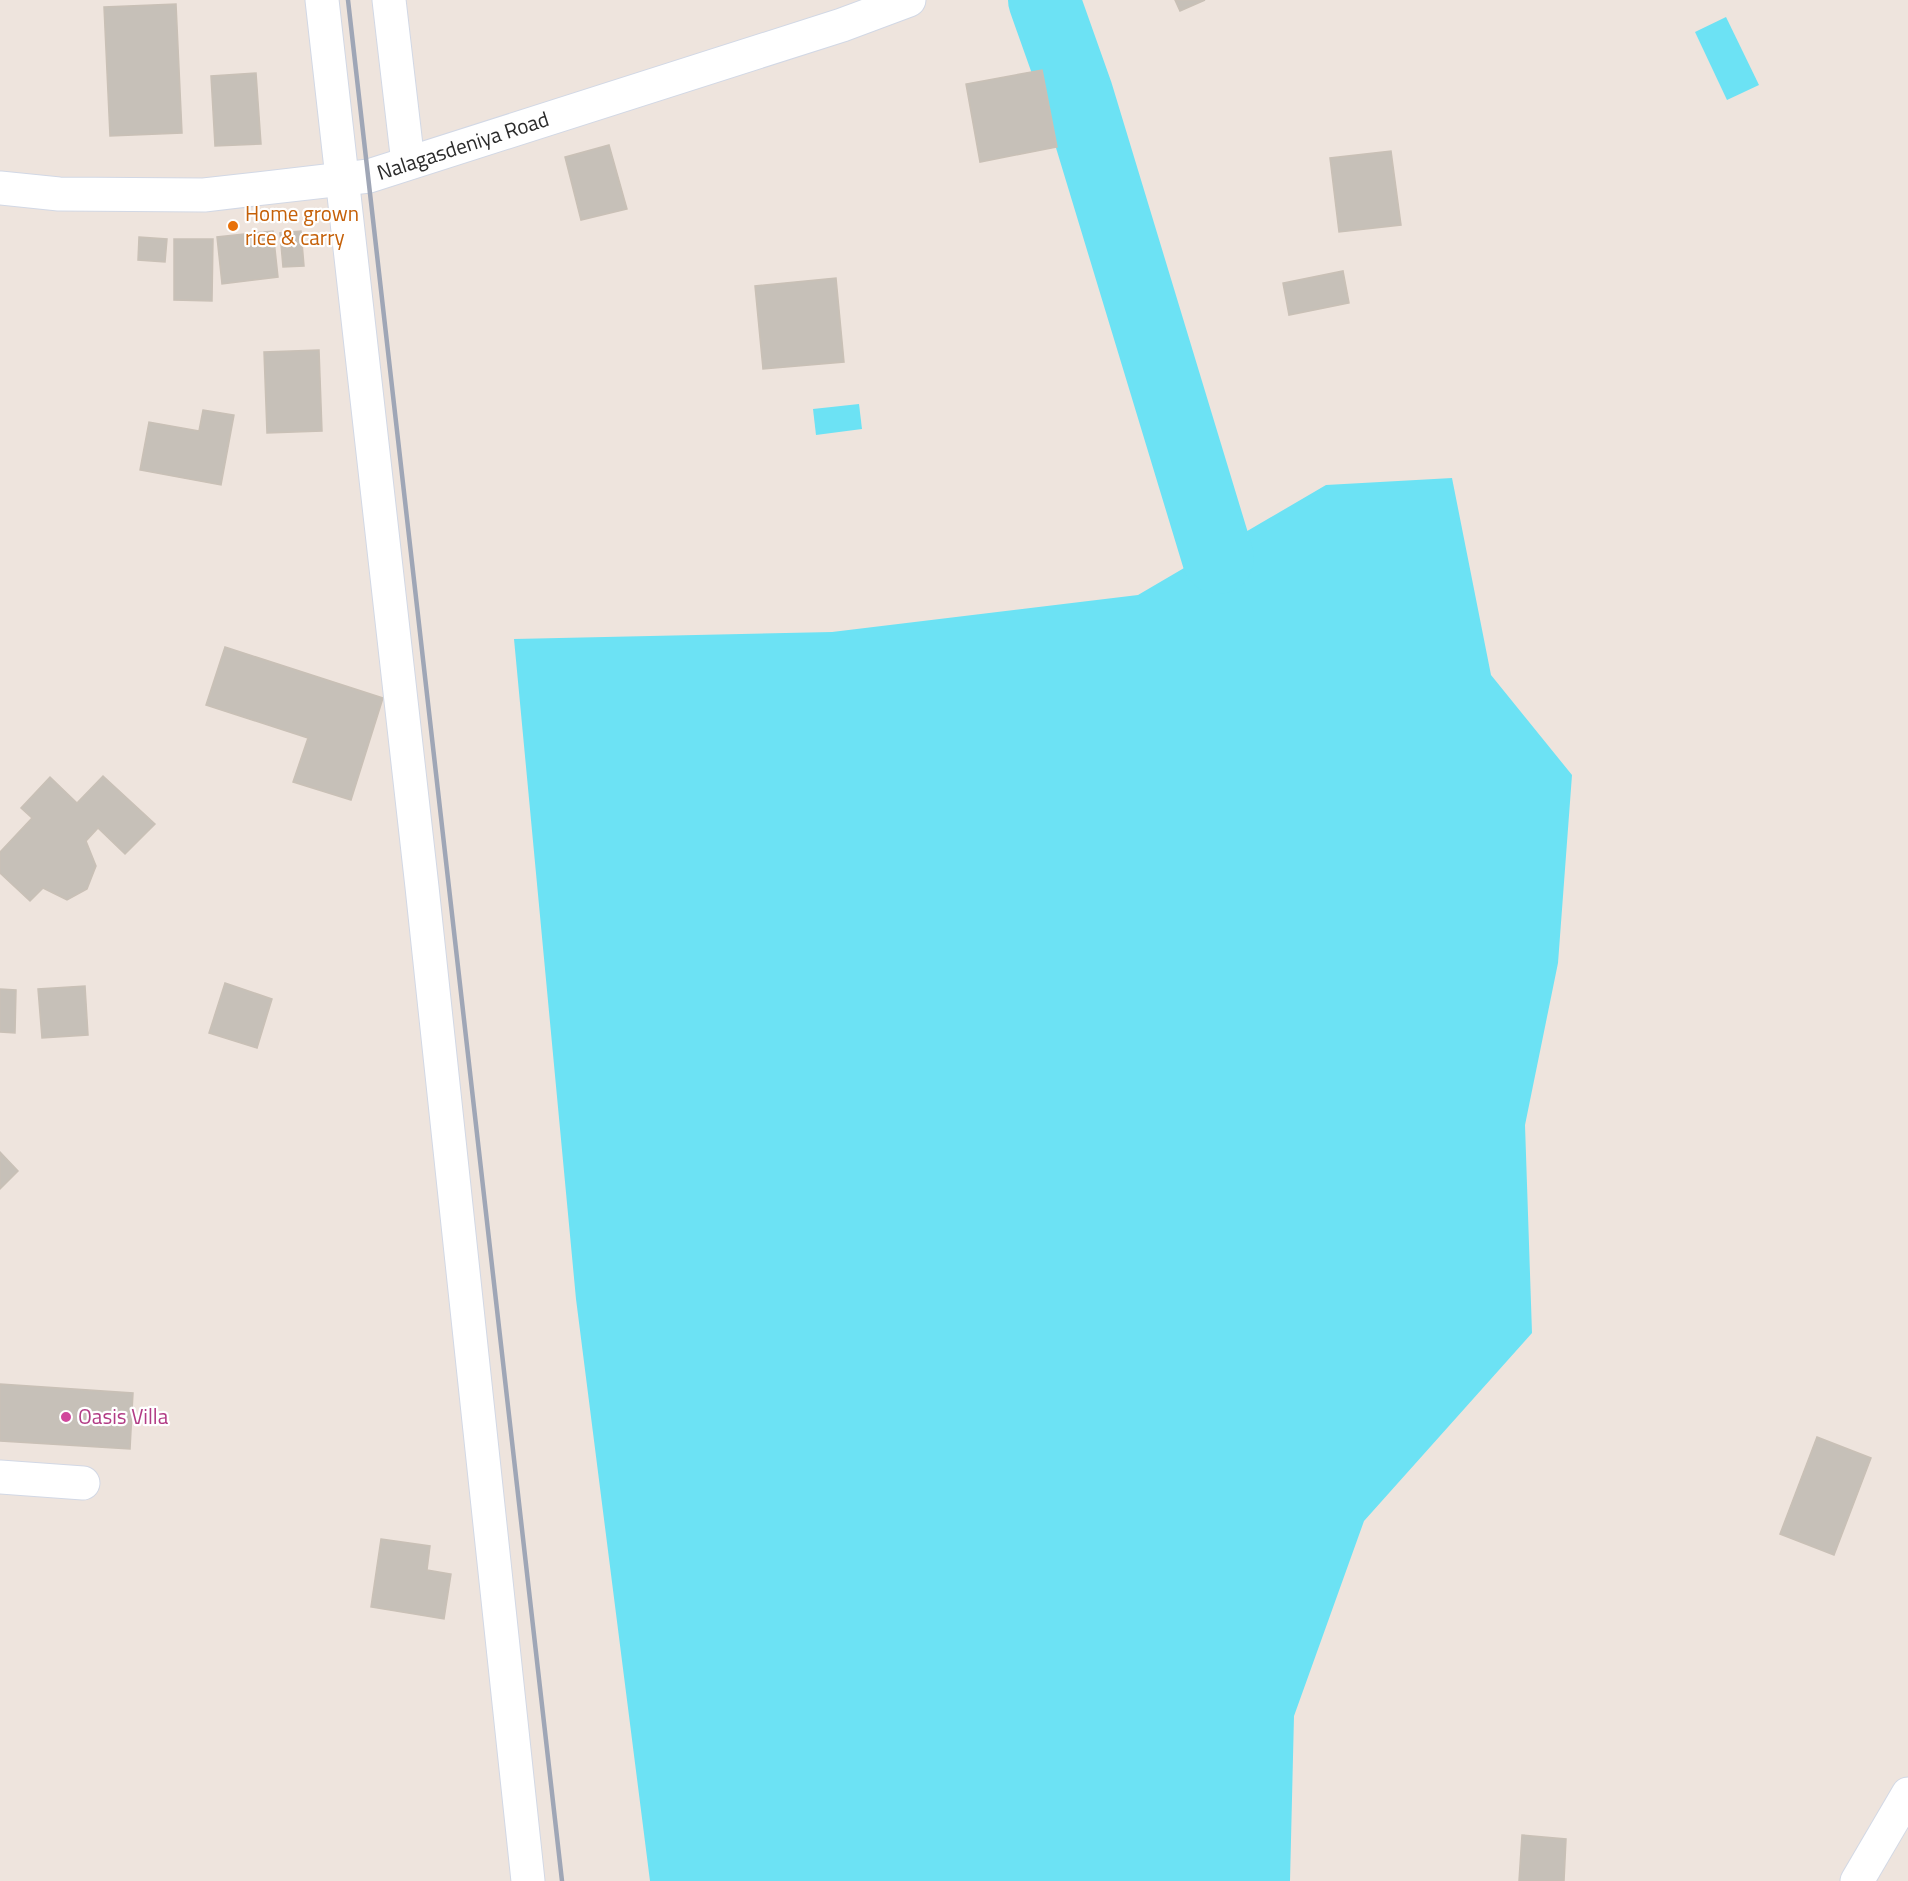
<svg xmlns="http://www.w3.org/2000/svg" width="1908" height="1881" font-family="'Titillium Web',sans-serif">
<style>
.water{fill:#6ce2f4}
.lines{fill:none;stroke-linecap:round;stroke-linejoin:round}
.river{stroke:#6ce2f4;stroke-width:72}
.building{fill:#c6c0b8;stroke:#c9c0b6;stroke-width:1.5}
.minor-casing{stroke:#d2d8e5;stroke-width:35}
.minor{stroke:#fff;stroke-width:33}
.rail{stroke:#9fa6b6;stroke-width:4.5}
.food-dot{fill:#e8710a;stroke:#fff;stroke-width:2}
.hotel-dot{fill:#d1479c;stroke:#fff;stroke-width:2}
.labels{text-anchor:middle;stroke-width:4.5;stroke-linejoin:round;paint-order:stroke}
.street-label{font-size:21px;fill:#2b2b2b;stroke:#fff}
.food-label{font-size:21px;fill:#c56008;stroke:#fff;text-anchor:start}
.hotel-label{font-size:21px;fill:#b23c85;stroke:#fff;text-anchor:start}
</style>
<rect width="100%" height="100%" fill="#eee4dd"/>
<!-- water -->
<g class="water">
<path d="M 1726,17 L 1759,85 L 1727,100 L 1695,32 Z"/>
<path d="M 859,404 L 862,429 L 816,435 L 813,409 Z"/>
<path d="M 1452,478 L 1491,675 L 1572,775 L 1558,963 L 1525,1125 L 1532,1333 L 1364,1521 L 1294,1716 L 1290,1881 L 650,1881 L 576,1299 L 514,639 L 832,632 L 1138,595 L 1326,485 Z"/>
</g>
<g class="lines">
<!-- river -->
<path class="river" d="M 1044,0 L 1077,93 L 1218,558"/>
</g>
<!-- building -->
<g class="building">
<path d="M 1175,0 L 1205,0 L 1180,11 Z"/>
<path d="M 176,4 L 182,133 L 110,136 L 104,7 Z"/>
<path d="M 1042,70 L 1057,147 L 980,162 L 966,84 Z"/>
<path d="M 256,73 L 261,144 L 215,146 L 211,76 Z"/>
<path d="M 609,145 L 627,209 L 581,220 L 565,157 Z"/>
<path d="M 1391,151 L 1401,225 L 1339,232 L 1330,158 Z"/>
<path d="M 273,231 L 278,277 L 222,284 L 217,237 Z"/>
<path d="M 301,231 L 304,266 L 283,267 L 280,233 Z"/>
<path d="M 139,237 L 167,239 L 165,262 L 138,260 Z"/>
<path d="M 174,239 L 213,239 L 212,301 L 174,300 Z"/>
<path d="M 1343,271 L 1349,303 L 1289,315 L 1283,283 Z"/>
<path d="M 836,278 L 844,362 L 763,369 L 755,286 Z"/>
<path d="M 319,350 L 322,431 L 267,433 L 264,352 Z"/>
<path d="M 203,410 L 234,415 L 221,485 L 140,470 L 149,422 L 199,431 Z"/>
<path d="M 225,647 L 383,698 L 351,800 L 293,782 L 308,738 L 206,705 Z"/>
<path d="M 103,776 L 155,824 L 125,854 L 98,828 L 86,841 L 96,866 L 87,889 L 67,900 L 43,888 L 30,901 L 0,873 L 0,852 L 32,818 L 21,808 L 50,777 L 77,803 Z"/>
<path d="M 225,983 L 272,999 L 257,1048 L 209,1033 Z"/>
<path d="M 85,986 L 88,1035 L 42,1038 L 38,989 Z"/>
<path d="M 0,989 L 16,990 L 15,1033 L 0,1032 Z"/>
<path d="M 0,1152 L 18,1171 L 0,1189 Z"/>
<path d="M 0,1384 L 133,1393 L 130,1449 L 0,1441 Z"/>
<path d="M 1817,1437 L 1871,1458 L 1834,1555 L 1780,1534 Z"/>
<path d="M 381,1539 L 430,1546 L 427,1570 L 451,1574 L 444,1619 L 371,1607 Z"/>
<path d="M 1522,1835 L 1566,1839 L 1564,1881 L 1519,1881 Z"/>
</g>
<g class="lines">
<!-- minor casing -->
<g class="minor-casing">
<g id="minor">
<path d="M 322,0 L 422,887 L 528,1881"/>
<path d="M 389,0 L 408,163"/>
<path d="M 0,188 L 59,194 L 204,195 L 369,176 L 842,25 L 909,0"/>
<path d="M 0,1477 L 83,1483"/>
<path d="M 1857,1881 L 1908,1794"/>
</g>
</g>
<!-- minor -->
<use href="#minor" class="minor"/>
<!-- rail -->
<path class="rail" d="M 348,0 L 562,1881"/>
</g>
<!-- markers -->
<circle class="food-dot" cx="233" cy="226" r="6"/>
<circle class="hotel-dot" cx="66" cy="1417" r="6"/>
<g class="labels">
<!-- street labels -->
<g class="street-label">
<text transform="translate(463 146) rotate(-18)" y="7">Nalagasdeniya Road</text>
</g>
<!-- food labels -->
<g class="food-label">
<text x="245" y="221">Home grown<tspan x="245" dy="24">rice &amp; carry</tspan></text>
</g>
<!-- hotel labels -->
<g class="hotel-label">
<text x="78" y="1424">Oasis Villa</text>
</g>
</g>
</svg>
